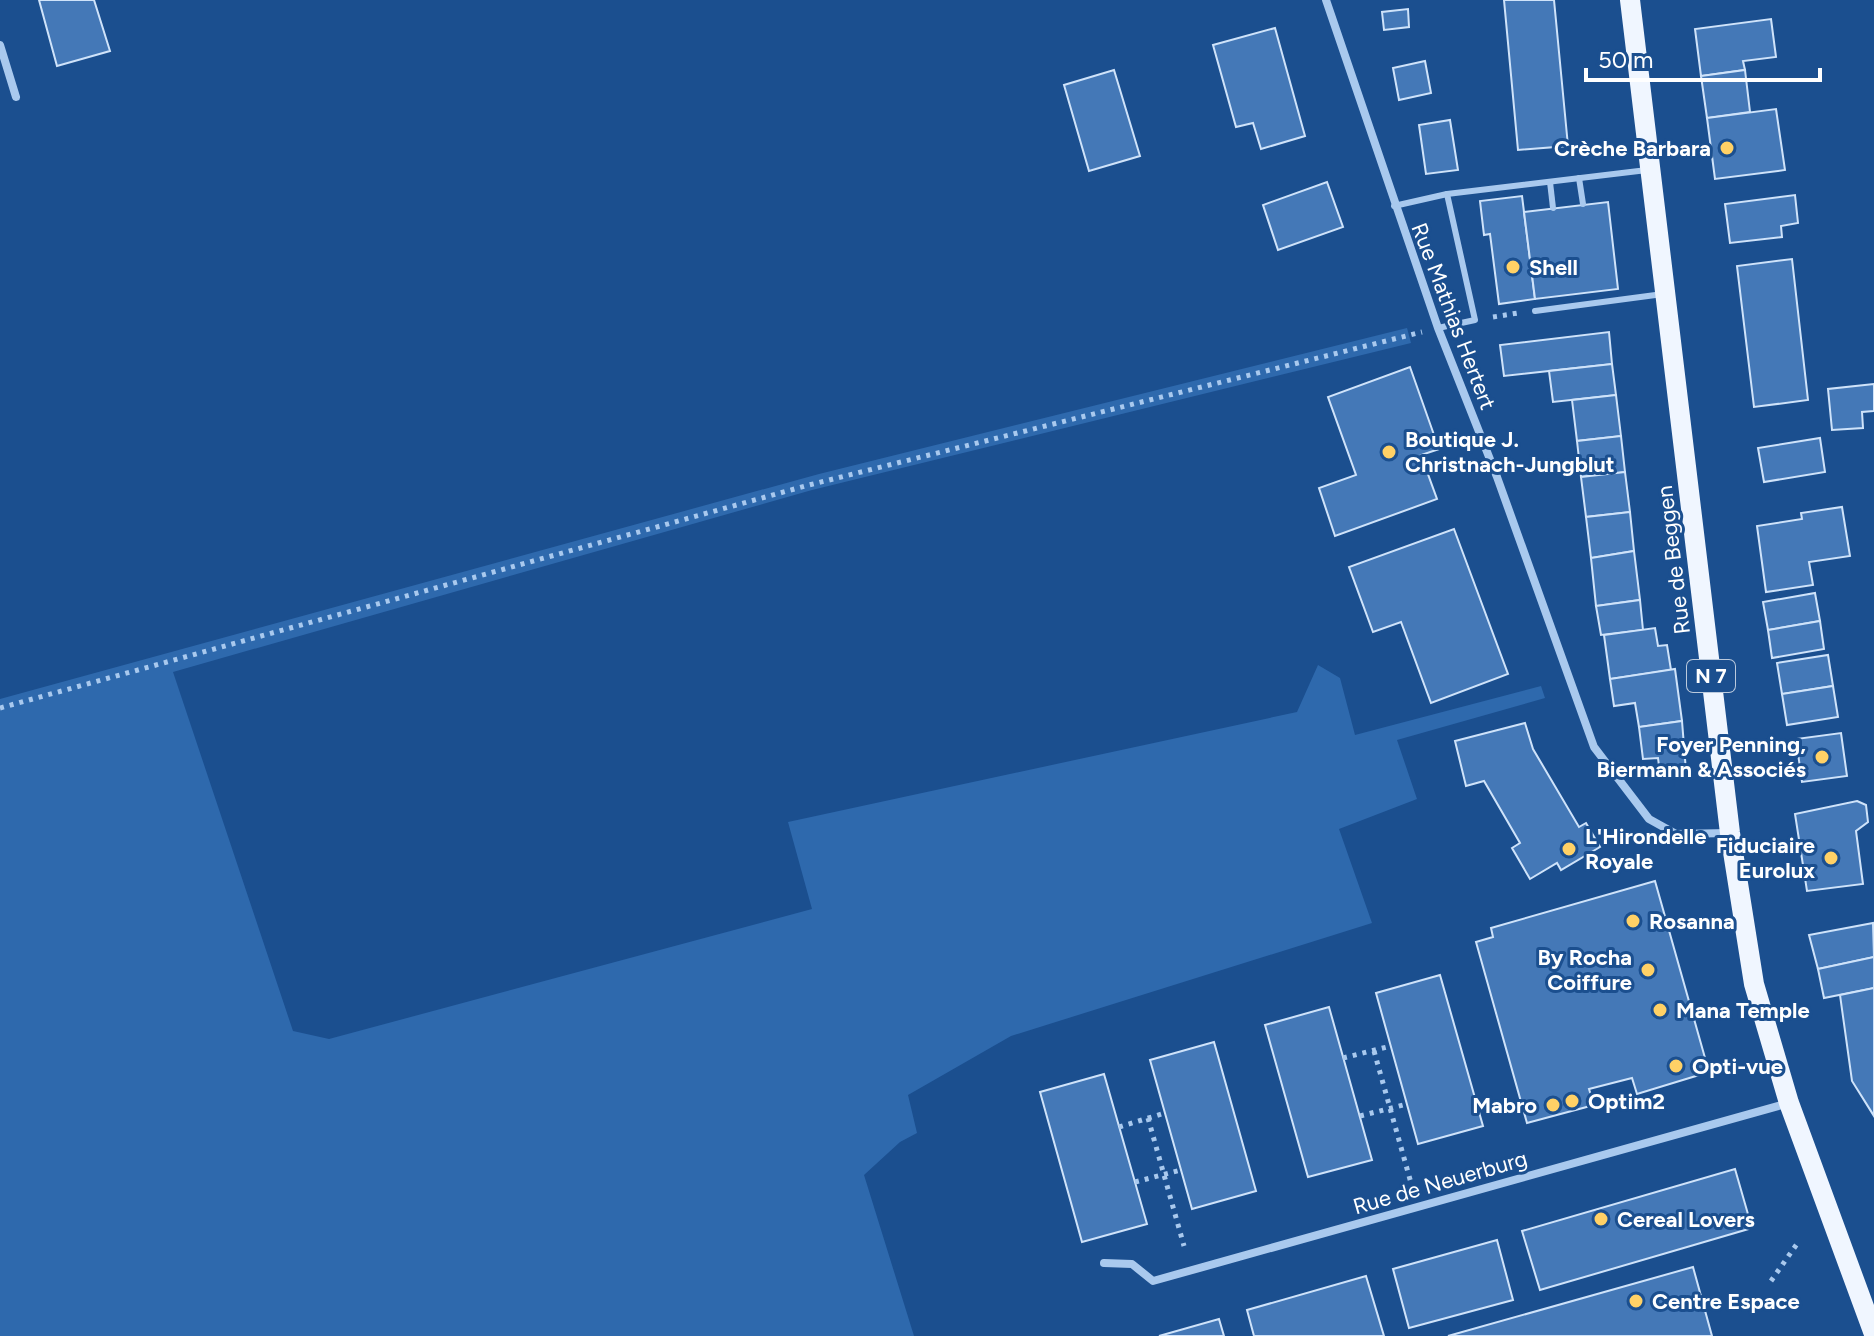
<svg xmlns="http://www.w3.org/2000/svg" width="1874" height="1336" font-family="Figtree,sans-serif">
<style>
.green{fill:#2e69ad}
.building{fill:#4478b7;stroke:#cfe3fa;stroke-width:2}
.lines{fill:none;stroke-linecap:round;stroke-linejoin:round}
.path{stroke:#a9c9ee;stroke-width:5;stroke-dasharray:4 6;stroke-linecap:butt}
.lane{stroke:#a9c9ee;stroke-width:6}
.street{stroke:#a9c9ee;stroke-width:8}
.primary{stroke:#f0f6ff;stroke-width:20}
.poi-dot{fill:#ffd166;stroke:#1b4f8f;stroke-width:3}
.labels{text-anchor:middle;stroke-width:6;stroke-linejoin:round;paint-order:stroke}
.shield{fill:#1b4f8f;stroke:#bbcadd;stroke-width:2}
.shield-label{font-size:20px;font-weight:bold;fill:#fff}
.poi-label{font-size:22px;font-weight:bold;fill:#fff;stroke:#1b4f8f;text-anchor:start}
.street-label{font-size:22px;fill:#fff;stroke:#1b4f8f}
</style>
<rect width="100%" height="100%" fill="#1b4f8f"/>
<!-- green -->
<path class="green" d="M 1407,328 L 1411,343 L 812,490 L 173,672 L 293,1031 L 329,1039 L 812,909 L 788,822 L 1297,712 L 1318,665 L 1340,678 L 1355,735 L 1541,686 L 1545,698 L 1397,740 L 1417,799 L 1339,829 L 1372,923 L 1011,1036 L 908,1095 L 917,1133 L 900,1142 L 864,1175 L 914,1336 L 0,1336 L 0,699 L 819,474 Z"/>
<!-- building -->
<g class="building">
<path d="M 39,0 L 94,0 L 110,51 L 57,66 Z"/>
<path d="M 1504,0 L 1554,0 L 1568,146 L 1518,150 Z"/>
<path d="M 1408,9 L 1409,27 L 1384,30 L 1382,12 Z"/>
<path d="M 1771,19 L 1776,57 L 1743,61 L 1745,70 L 1701,76 L 1695,29 Z"/>
<path d="M 1275,28 L 1305,136 L 1261,149 L 1253,123 L 1236,127 L 1213,45 Z"/>
<path d="M 1425,61 L 1431,93 L 1399,100 L 1393,68 Z"/>
<path d="M 1114,70 L 1140,156 L 1089,171 L 1064,85 Z"/>
<path d="M 1745,70 L 1750,112 L 1707,118 L 1701,76 Z"/>
<path d="M 1776,109 L 1785,170 L 1715,179 L 1707,118 Z"/>
<path d="M 1450,120 L 1458,170 L 1426,174 L 1419,125 Z"/>
<path d="M 1327,182 L 1343,227 L 1278,250 L 1263,205 Z"/>
<path d="M 1795,195 L 1798,223 L 1781,226 L 1782,237 L 1730,243 L 1725,204 Z"/>
<path d="M 1522,196 L 1535,299 L 1499,304 L 1490,234 L 1484,235 L 1480,201 Z"/>
<path d="M 1608,202 L 1618,289 L 1535,299 L 1524,212 Z"/>
<path d="M 1792,259 L 1808,400 L 1754,407 L 1737,266 Z"/>
<path d="M 1609,332 L 1612,364 L 1504,376 L 1500,345 Z"/>
<path d="M 1612,364 L 1616,395 L 1553,402 L 1549,371 Z"/>
<path d="M 1410,367 L 1439,449 L 1421,455 L 1437,499 L 1335,536 L 1319,488 L 1356,475 L 1328,397 Z"/>
<path d="M 1874,384 L 1874,411 L 1862,412 L 1863,428 L 1832,430 L 1828,389 Z"/>
<path d="M 1616,395 L 1621,436 L 1577,441 L 1572,400 Z"/>
<path d="M 1621,436 L 1625,472 L 1581,477 L 1577,441 Z"/>
<path d="M 1820,438 L 1825,472 L 1764,482 L 1758,448 Z"/>
<path d="M 1625,472 L 1630,512 L 1586,517 L 1581,477 Z"/>
<path d="M 1842,507 L 1850,556 L 1809,562 L 1813,585 L 1766,592 L 1757,526 L 1802,519 L 1801,513 Z"/>
<path d="M 1630,512 L 1634,551 L 1591,558 L 1586,517 Z"/>
<path d="M 1454,529 L 1508,674 L 1431,703 L 1401,622 L 1373,632 L 1349,567 Z"/>
<path d="M 1634,551 L 1640,600 L 1596,606 L 1591,558 Z"/>
<path d="M 1815,593 L 1820,621 L 1768,630 L 1763,602 Z"/>
<path d="M 1640,600 L 1643,630 L 1601,635 L 1596,606 Z"/>
<path d="M 1820,621 L 1824,649 L 1772,658 L 1768,630 Z"/>
<path d="M 1655,628 L 1658,646 L 1667,645 L 1671,670 L 1610,679 L 1604,635 Z"/>
<path d="M 1828,655 L 1833,686 L 1782,694 L 1777,663 Z"/>
<path d="M 1675,669 L 1682,721 L 1639,727 L 1635,703 L 1614,706 L 1610,679 Z"/>
<path d="M 1833,686 L 1838,717 L 1787,725 L 1782,694 Z"/>
<path d="M 1682,721 L 1686,771 L 1660,774 L 1658,758 L 1643,759 L 1639,727 Z"/>
<path d="M 1525,723 L 1533,749 L 1579,827 L 1586,823 L 1600,847 L 1561,870 L 1557,863 L 1530,879 L 1512,848 L 1520,843 L 1484,781 L 1466,786 L 1455,741 Z"/>
<path d="M 1841,733 L 1847,776 L 1802,782 L 1796,739 Z"/>
<path d="M 1857,801 L 1866,805 L 1868,822 L 1856,831 L 1863,884 L 1807,891 L 1795,814 Z"/>
<path d="M 1655,881 L 1709,1072 L 1637,1094 L 1632,1078 L 1589,1089 L 1594,1105 L 1527,1123 L 1476,942 L 1493,937 L 1491,928 Z"/>
<path d="M 1873,923 L 1874,957 L 1818,969 L 1809,935 Z"/>
<path d="M 1874,957 L 1874,988 L 1824,998 L 1818,969 Z"/>
<path d="M 1440,975 L 1483,1126 L 1418,1144 L 1376,993 Z"/>
<path d="M 1874,988 L 1874,1116 L 1852,1081 L 1840,995 Z"/>
<path d="M 1329,1007 L 1372,1160 L 1308,1177 L 1265,1025 Z"/>
<path d="M 1214,1042 L 1256,1191 L 1192,1209 L 1150,1060 Z"/>
<path d="M 1104,1074 L 1147,1224 L 1082,1242 L 1040,1092 Z"/>
<path d="M 1735,1169 L 1752,1228 L 1540,1290 L 1522,1231 Z"/>
<path d="M 1497,1240 L 1513,1300 L 1409,1328 L 1393,1269 Z"/>
<path d="M 1693,1267 L 1712,1336 L 1448,1336 Z"/>
<path d="M 1366,1276 L 1384,1336 L 1254,1336 L 1247,1310 Z"/>
<path d="M 1219,1319 L 1224,1336 L 1159,1336 Z"/>
</g>
<g class="lines">
<!-- path -->
<g class="path">
<path d="M 1493,317 L 1518,313"/>
<path d="M 0,708 L 809,485 L 1422,332"/>
<path d="M 1374,1051 L 1411,1183"/>
<path d="M 1343,1058 L 1391,1046"/>
<path d="M 1360,1116 L 1407,1104"/>
<path d="M 1148,1118 L 1184,1246"/>
<path d="M 1119,1127 L 1165,1113"/>
<path d="M 1135,1182 L 1181,1170"/>
<path d="M 1771,1281 L 1799,1241"/>
</g>
<!-- lane -->
<g class="lane">
<path d="M 1579,178 L 1583,204"/>
<path d="M 1550,182 L 1553,208"/>
<path d="M 1447,194 L 1647,170"/>
<path d="M 1394,206 L 1447,194 L 1475,320 L 1438,328"/>
<path d="M 1535,311 L 1663,294"/>
</g>
<!-- street -->
<g class="street">
<path d="M 1326,0 L 1438,328 L 1497,477 L 1594,747 L 1649,819 L 1676,834 L 1728,833"/>
<path d="M 0,45 L 16,97"/>
<path d="M 1104,1263 L 1132,1264 L 1153,1281 L 1789,1103"/>
</g>
<!-- primary -->
<path class="primary" d="M 1630,0 L 1730,833 L 1754,984 L 1789,1103 L 1874,1334"/>
</g>
<!-- markers -->
<g class="poi-dot">
<circle cx="1727" cy="148" r="8"/>
<circle cx="1513" cy="267" r="8"/>
<circle cx="1389" cy="452" r="8"/>
<circle cx="1822" cy="757" r="8"/>
<circle cx="1569" cy="849" r="8"/>
<circle cx="1831" cy="858" r="8"/>
<circle cx="1633" cy="921" r="8"/>
<circle cx="1648" cy="970" r="8"/>
<circle cx="1660" cy="1010" r="8"/>
<circle cx="1676" cy="1066" r="8"/>
<circle cx="1572" cy="1101" r="8"/>
<circle cx="1553" cy="1105" r="8"/>
<circle cx="1601" cy="1219" r="8"/>
<circle cx="1636" cy="1301" r="8"/>
</g>
<g class="labels">
<!-- shield labels -->
<rect class="shield" x="1687" y="660" width="48" height="32" rx="6"/>
<g class="shield-label">
<text x="1711" y="683">N 7</text>
</g>
<!-- poi labels -->
<g class="poi-label">
<text x="1711" y="156" text-anchor="end">Crèche Barbara</text>
<text x="1529" y="275">Shell</text>
<text x="1405" y="447">Boutique J.<tspan x="1405" dy="25">Christnach-Jungblut</tspan></text>
<text x="1806" y="752" text-anchor="end">Foyer Penning,<tspan x="1806" dy="25">Biermann &amp; Associés</tspan></text>
<text x="1585" y="844">L'Hirondelle<tspan x="1585" dy="25">Royale</tspan></text>
<text x="1815" y="853" text-anchor="end">Fiduciaire<tspan x="1815" dy="25">Eurolux</tspan></text>
<text x="1649" y="929">Rosanna</text>
<text x="1632" y="965" text-anchor="end">By Rocha<tspan x="1632" dy="25">Coiffure</tspan></text>
<text x="1676" y="1018">Mana Temple</text>
<text x="1692" y="1074">Opti-vue</text>
<text x="1588" y="1109">Optim2</text>
<text x="1537" y="1113" text-anchor="end">Mabro</text>
<text x="1617" y="1227">Cereal Lovers</text>
<text x="1652" y="1309">Centre Espace</text>
</g>
<!-- street labels -->
<g class="street-label">
<text transform="translate(1454 316) rotate(69)" y="8">Rue Mathias Hertert</text>
<text transform="translate(1673 560) rotate(-97)" y="8">Rue de Beggen</text>
<text transform="translate(1440 1182) rotate(-16)" y="8">Rue de Neuerburg</text>
</g>
</g>
<!-- scale -->
<path d="M1586 68v12h234v-12" fill="none" stroke="#ffffff" stroke-width="4"/>
<text x="1598" y="68" font-size="24" fill="#ffffff" stroke="#1b4f8f" stroke-width="6" paint-order="stroke">50 m</text>
</svg>
